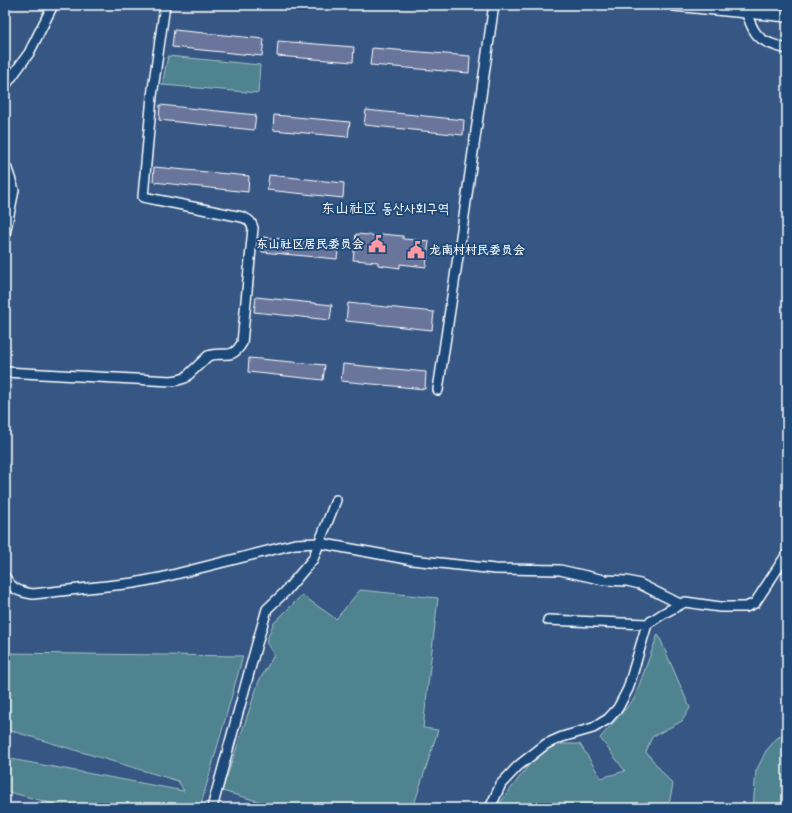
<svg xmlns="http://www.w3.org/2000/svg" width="792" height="813" font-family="'Playpen Sans','LXGW WenKai TC','Poor Story',sans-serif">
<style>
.green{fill:#4f838f;stroke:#a7c1c7}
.building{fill:#6b749c;stroke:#fff}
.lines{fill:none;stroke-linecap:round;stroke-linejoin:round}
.minor-casing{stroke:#fff;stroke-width:12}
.major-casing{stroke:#fff;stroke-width:14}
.minor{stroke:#1f4a7a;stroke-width:9}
.major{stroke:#1f4a7a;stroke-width:11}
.labels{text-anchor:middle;stroke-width:4;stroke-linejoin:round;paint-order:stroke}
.poi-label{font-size:12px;font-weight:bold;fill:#fff;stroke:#1f4a7a;text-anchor:end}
.quarter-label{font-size:14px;fill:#fff;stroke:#1f4a7a}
</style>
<rect width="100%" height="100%" fill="#365784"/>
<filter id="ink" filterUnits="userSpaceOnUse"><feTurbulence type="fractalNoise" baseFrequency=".025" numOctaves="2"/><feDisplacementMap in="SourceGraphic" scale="8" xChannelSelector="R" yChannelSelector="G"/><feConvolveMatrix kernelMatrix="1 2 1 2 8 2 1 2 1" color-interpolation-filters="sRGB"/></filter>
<g filter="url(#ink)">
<!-- green -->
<g class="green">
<path d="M 168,56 L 260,65 L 258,93 L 162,85 Z"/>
<path d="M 360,590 L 438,598 L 423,728 L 438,730 L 413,808 L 282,808 L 222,791 L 259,681 L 274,655 L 266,642 L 273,624 L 302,595 L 336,619 Z"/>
<path d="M 658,634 L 690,708 L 682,721 L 652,737 L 646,752 L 673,785 L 669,803 L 665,808 L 496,808 L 529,765 L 550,744 L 580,744 L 601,778 L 625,771 L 600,738 L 634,699 Z"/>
<path d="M 5,653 L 243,656 L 200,808 L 69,808 L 5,791 L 5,758 L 184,791 L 178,781 L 5,729 Z"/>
<path d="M 787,733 L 787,808 L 753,808 L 756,771 L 766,751 L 777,738 Z"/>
</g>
<!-- building -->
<g class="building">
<path d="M 174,30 L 264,39 L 262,56 L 172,47 Z"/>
<path d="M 278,41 L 354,47 L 353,62 L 277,56 Z"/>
<path d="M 372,48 L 470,56 L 469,73 L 370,65 Z"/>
<path d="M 160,105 L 256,115 L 254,130 L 159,120 Z"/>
<path d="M 366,110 L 464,120 L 463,135 L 364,125 Z"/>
<path d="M 274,115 L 350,122 L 348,137 L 273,130 Z"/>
<path d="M 154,167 L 249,176 L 248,192 L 153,182 Z"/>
<path d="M 269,175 L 344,183 L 343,198 L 267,190 Z"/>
<path d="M 356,234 L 381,236 L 381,234 L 403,236 L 403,239 L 429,241 L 426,267 L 400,264 L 400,268 L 378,265 L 378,262 L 353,260 Z"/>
<path d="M 263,237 L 339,244 L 337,259 L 262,252 Z"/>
<path d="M 256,297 L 332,305 L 330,320 L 254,312 Z"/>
<path d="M 348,303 L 434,312 L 432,330 L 346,321 Z"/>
<path d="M 249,358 L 325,365 L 323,380 L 248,372 Z"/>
<path d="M 343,364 L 426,372 L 425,389 L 341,381 Z"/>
</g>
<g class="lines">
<!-- minor casing -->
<g class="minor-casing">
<g id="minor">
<path d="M 746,12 C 750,22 754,36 765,41 C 772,45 780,47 787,49"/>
<path d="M 5,86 L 29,53 L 53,5"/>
<path d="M 5,167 L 7,169 L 14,190 L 5,234"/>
<path d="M 5,372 L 171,381 L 178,380 L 185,378 L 208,356 C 223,350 231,362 242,343 L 253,228 C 251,221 248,219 242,217 L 143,197 L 152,96 L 165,5"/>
<path d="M 438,390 L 462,230 L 493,11 L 495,5"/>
<path d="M 5,577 C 12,589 19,592 33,594 L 134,583 L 160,578 L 295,544 L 319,543 L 412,560 L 495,569 L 560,570 L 604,580 L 627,581 L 640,584 L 680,604"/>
<path d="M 647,624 L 664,613 L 685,602 L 720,607 L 746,607 L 755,603 L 787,554"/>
<path d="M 212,808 L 256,647 L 267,609 L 285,592 L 313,559 L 336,500"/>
<path d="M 490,808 L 501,784 L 518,766 L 546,744 L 562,737 L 593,728 L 608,719 L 618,708 L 628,689 L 647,624 L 548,620"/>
</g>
</g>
<!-- major casing -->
<g class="major-casing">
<path id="major" d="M 674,5 L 787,16"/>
</g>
<!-- minor -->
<use href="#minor" class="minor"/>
<!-- major -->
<use href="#major" class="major"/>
</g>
</g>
<!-- icons -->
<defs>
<g id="civic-bare" transform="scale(1.38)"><path d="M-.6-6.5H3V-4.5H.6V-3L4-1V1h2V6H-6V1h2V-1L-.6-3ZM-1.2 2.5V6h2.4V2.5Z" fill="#ff9aa2" stroke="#1f4a7a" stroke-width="2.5" paint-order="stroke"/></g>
</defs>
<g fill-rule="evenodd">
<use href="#civic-bare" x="377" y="244"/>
<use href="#civic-bare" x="416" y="250"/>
</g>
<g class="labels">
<!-- poi labels -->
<g class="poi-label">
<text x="364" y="248">东山社区居民委员会</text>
<text x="429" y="254" text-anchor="start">龙南村村民委员会</text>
</g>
<!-- quarter labels -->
<g class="quarter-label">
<text x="385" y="213">东山社区 동산사회구역</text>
</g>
</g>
<!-- margin -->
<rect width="792" height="813" fill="none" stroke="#1f4a7a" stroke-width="20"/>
<rect x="10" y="10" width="772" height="793" fill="none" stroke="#fff" stroke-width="1.5" filter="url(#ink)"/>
</svg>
